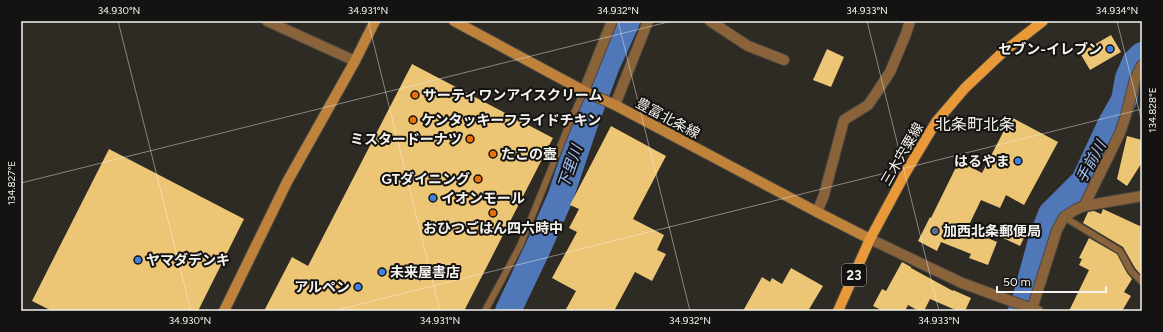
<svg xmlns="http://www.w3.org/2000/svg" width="1163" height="332" font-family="Figtree,'Noto Sans JP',sans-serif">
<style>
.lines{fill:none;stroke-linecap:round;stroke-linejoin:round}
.river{stroke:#5077b7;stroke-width:26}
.building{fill:#ecc675}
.lane-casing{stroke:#4a4741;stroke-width:8}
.street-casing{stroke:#4a4741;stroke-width:12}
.secondary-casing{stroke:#4a4741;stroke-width:12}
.primary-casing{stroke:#4a4741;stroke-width:12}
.lane{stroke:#8a633a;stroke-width:6}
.street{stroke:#8a633a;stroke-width:10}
.secondary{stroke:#bf823b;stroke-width:10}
.primary{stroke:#e99938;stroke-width:10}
.ticks{fill:none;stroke:#f5f3ef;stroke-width:1;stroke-opacity:0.45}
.shop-dot{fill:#3f7fe0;stroke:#151311;stroke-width:1.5}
.food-dot{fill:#e8710a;stroke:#151311;stroke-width:1.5}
.service-dot{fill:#5c6f8a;stroke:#151311;stroke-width:1.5}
.labels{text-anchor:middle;stroke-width:4;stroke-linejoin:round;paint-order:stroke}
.shield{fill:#151311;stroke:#b2b0ac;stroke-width:1}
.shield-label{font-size:13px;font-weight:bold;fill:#f5f3ef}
.poi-label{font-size:14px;font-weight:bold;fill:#f5f3ef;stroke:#151311;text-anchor:start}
.street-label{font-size:14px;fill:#f5f3ef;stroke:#151311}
.water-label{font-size:15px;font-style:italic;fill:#9fc0f5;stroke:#151311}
.quarter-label{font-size:16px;fill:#f5f3ef;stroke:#151311}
.neatline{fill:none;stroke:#f5f3ef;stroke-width:1.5}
.ticks-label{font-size:10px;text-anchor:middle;fill:#f5f3ef}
</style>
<rect width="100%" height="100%" fill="#2e2b25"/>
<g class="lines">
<!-- river -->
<g class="river">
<path d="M 508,311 L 538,248 L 560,198 L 586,121 L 607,65 L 627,21"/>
<path d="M 1021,311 L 1026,296 L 1042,237 L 1051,214 L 1084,181 L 1110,125 L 1124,100 L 1128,78 L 1135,62 L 1142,55"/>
</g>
</g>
<!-- building -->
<g class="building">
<path d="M 1111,35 L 1121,52 L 1090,70 L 1080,53 Z"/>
<path d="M 827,49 L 844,57 L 831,87 L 813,80 Z"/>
<path d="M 412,64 L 553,138 L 464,311 L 264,311 L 292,257 L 308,266 Z"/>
<path d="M 1011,117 L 1058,142 L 1024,205 L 1006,195 L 1000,208 L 981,200 L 967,229 L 997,242 L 988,265 L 969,258 L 971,254 L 941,242 L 937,251 L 918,241 L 930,217 L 931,218 L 959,161 L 982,173 Z"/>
<path d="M 611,126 L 666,156 L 633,219 L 664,235 L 657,250 L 666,254 L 652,281 L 635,272 L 614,311 L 565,311 L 576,291 L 552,278 L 577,232 L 569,228 L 579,209 L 570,205 Z"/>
<path d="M 1127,136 L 1142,140 L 1141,164 L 1127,186 L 1117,179 Z"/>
<path d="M 109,149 L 244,219 L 198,311 L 52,311 L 32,301 Z"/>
<path d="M 1103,209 L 1142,227 L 1142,276 L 1135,268 L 1123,247 L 1083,223 L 1088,212 L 1094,211 L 1101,214 Z"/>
<path d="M 1009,224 L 1027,232 L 1020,246 L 1003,238 Z"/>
<path d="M 1089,238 L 1117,254 L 1127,273 L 1132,279 L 1124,292 L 1131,296 L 1122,311 L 1069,311 L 1089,270 L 1079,265 L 1082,259 L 1079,258 Z"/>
<path d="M 902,262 L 911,267 L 911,268 L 953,291 L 953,290 L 971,298 L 965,311 L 958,311 L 930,299 L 924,311 L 919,311 L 908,305 L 905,311 L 883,311 L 873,306 L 882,289 L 886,291 Z"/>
<path d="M 791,268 L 823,286 L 808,311 L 743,311 L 762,277 L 770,282 L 772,278 L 782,284 Z"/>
</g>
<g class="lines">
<!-- lane casing -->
<g class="lane-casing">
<g id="lane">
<path d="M 1064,217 L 1120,251 L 1131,271 L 1142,282"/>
<path d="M 485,311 L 520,246 L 570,122 L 584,91"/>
</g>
</g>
<!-- street casing -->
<g class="street-casing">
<g id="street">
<path d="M 267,21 L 355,61"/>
<path d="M 710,21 L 748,46 L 784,60"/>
<path d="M 584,91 L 612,21"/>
<path d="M 615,105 L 648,21"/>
<path d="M 1084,206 L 1120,133 L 1126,115 L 1135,79 L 1142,65"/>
<path d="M 817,212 L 824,195 L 844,120 L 868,105 L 875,95 L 890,72 L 906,34 L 910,21"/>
<path d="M 870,239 L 962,283 L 1038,311"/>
<path d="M 1032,309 L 1057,230 L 1064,217 L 1075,210 L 1084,206 L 1142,196"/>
</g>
</g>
<!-- secondary casing -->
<g class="secondary-casing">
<g id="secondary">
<path d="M 454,21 L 584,91 L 615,105 L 817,212 L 870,239"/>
<path d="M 224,311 L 287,182 L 355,61 L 375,21"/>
</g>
</g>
<!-- primary casing -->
<g class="primary-casing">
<path id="primary" d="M 838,311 L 870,239 L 906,172 L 936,122 L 965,88 L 1002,53 L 1043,21"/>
</g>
<!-- lane -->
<use href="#lane" class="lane"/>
<!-- street -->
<use href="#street" class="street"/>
<!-- secondary -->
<use href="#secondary" class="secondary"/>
<!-- primary -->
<use href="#primary" class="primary"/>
</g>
<!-- ticks -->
<path class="ticks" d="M 118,21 L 191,311M 368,21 L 440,311M 618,21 L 690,311M 867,21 L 939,311M 1117,21 L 1142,122M 21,183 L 672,21M 333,311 L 1142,109"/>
<!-- markers -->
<g class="shop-dot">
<circle cx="1110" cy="49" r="4"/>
<circle cx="1018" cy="161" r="4"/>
<circle cx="433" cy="198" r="4"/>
<circle cx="138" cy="260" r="4"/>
<circle cx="382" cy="272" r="4"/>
<circle cx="358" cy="287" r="4"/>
</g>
<g class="food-dot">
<circle cx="415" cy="95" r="4"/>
<circle cx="413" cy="120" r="4"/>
<circle cx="470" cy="139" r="4"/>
<circle cx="493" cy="154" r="4"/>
<circle cx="478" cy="179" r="4"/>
<circle cx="493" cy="213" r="4"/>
</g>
<circle class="service-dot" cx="935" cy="231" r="4"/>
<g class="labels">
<!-- shield labels -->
<rect class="shield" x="842" y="264" width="24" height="22" rx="3"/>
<g class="shield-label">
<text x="854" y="280">23</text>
</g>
<!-- poi labels -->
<g class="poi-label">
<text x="1102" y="54" text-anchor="end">セブン-イレブン</text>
<text x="423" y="100">サーティワンアイスクリーム</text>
<text x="421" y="125">ケンタッキーフライドチキン</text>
<text x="462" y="144" text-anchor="end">ミスタードーナツ</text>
<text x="501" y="159">たこの壺</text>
<text x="1010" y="166" text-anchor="end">はるやま</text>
<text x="470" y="184" text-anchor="end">GTダイニング</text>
<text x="441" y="203">イオンモール</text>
<text x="493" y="233" text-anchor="middle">おひつごはん四六時中</text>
<text x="943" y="236">加西北条郵便局</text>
<text x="146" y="265">ヤマダデンキ</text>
<text x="390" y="277">未来屋書店</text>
<text x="350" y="292" text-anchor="end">アルペン</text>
</g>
<!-- street labels -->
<g class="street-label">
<text transform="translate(668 118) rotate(28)" y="5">豊富北条線</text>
<text transform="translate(902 154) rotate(-60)" y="5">三木宍粟線</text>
</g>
<!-- water labels -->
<g class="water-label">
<text transform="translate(1091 162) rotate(-61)" y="5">手前川</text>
<text transform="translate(570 167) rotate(-71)" y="5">下里川</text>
</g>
<!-- quarter labels -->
<g class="quarter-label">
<text x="975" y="130">北条町北条</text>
</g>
</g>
<!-- border -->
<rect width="1163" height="332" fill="none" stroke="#151311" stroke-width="44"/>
<!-- scale -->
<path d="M997 286v6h109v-6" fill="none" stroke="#f5f3ef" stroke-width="2"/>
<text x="1003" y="286" font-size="12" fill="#f5f3ef" stroke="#151311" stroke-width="3" paint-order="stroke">50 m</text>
<rect x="22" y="22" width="1119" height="288" class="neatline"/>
<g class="ticks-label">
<text x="119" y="14">34.930°N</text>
<text x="368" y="14">34.931°N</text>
<text x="618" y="14">34.932°N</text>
<text x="867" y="14">34.933°N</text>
<text x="1117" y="14">34.934°N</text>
<text transform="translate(1152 110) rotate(-90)" y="4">134.828°E</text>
<text transform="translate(11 183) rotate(-90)" y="4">134.827°E</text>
<text x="190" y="324">34.930°N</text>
<text x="440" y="324">34.931°N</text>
<text x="690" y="324">34.932°N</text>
<text x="939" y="324">34.933°N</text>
</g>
</svg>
